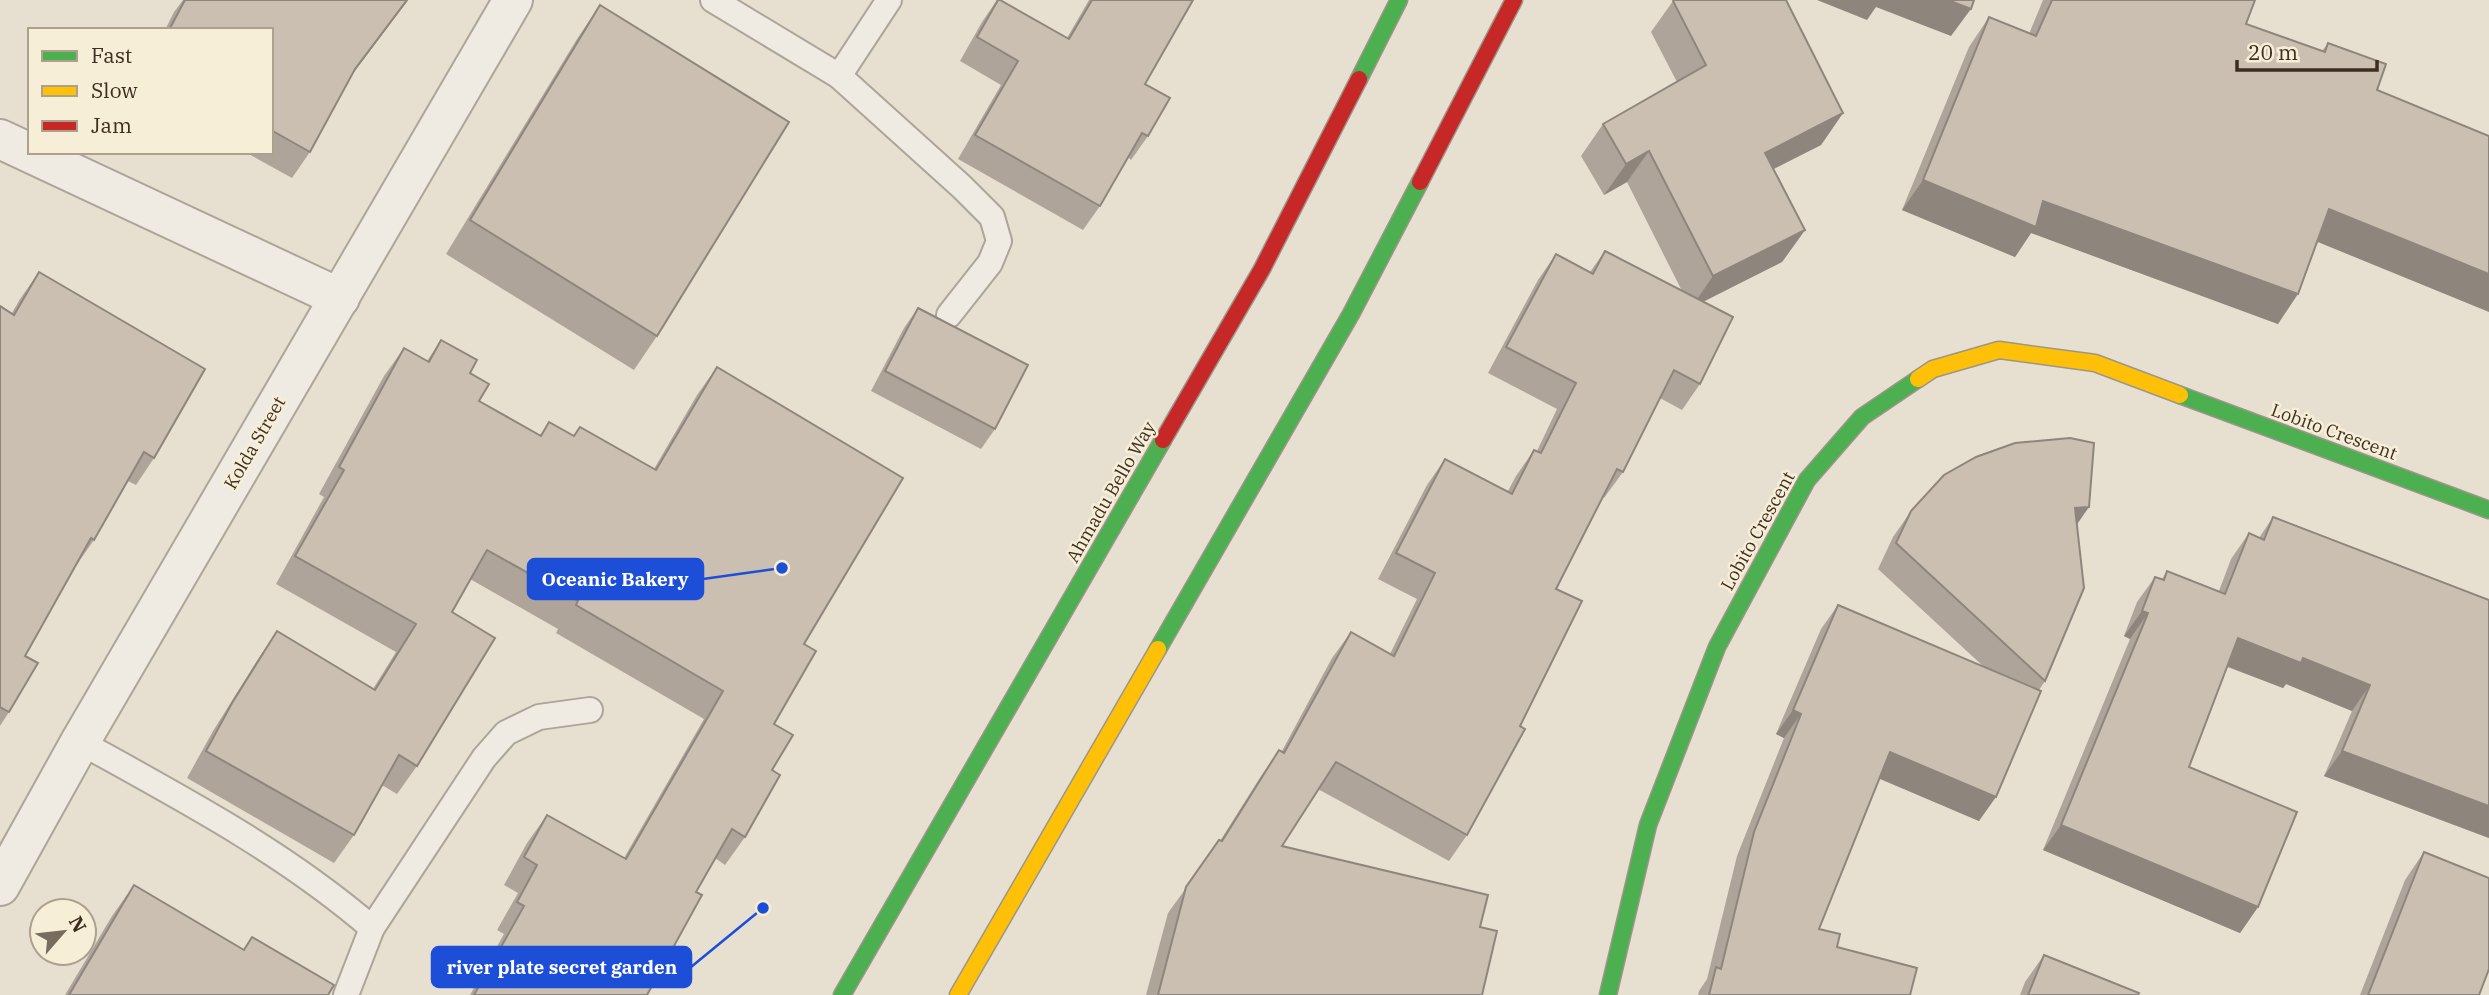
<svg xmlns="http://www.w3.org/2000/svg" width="2489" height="995" font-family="'IBM Plex Serif',serif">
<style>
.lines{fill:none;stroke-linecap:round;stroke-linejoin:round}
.lane-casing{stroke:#ada599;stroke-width:28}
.street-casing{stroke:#ada599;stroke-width:42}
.fast-casing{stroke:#9c958a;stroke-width:19}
.slow-casing{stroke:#9c958a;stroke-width:19}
.jam-casing{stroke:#9c958a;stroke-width:19}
.lane{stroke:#efebe3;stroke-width:24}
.street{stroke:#efebe3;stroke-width:38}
.fast{stroke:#4caf50;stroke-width:16}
.slow{stroke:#ffc107;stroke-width:16}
.jam{stroke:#c62828;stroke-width:16}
.wall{fill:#afa499}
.shaded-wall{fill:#8e867d}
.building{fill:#cbbfb2;stroke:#8e867d;stroke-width:2}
.labels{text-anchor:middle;stroke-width:5;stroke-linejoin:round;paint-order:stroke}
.street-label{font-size:18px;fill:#3d2e20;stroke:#f7eed8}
.leader{fill:none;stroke:#1d4ed8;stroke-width:2.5}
.callout-dot{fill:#1d4ed8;stroke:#f7eed8;stroke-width:2.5}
.callout{fill:#1d4ed8;stroke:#1d4ed8;stroke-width:2.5}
.callout-label{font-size:19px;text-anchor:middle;font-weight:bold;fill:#fff}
</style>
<rect width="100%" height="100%" fill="#e7e0d1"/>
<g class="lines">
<!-- lane casing -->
<g class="lane-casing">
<g id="lane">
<path d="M 713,0 L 839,76 L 889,0"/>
<path d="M 839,76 L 962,187 L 992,217 L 999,241 L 990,263 L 949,315"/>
<path d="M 80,742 C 181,798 284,852 372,928 L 484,758 L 506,733 L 539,717 L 590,710"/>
<path d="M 346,995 L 372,928"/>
</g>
</g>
<!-- street casing -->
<g class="street-casing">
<g id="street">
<path d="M 0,139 L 340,298"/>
<path d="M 0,886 L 80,742 L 513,0"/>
</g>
</g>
<!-- fast casing -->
<g class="fast-casing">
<g id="fast">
<path d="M 1359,79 L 1399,0"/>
<path d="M 2180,395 L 2489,510"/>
<path d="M 1158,649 L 1351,314 L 1420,182"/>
<path d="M 842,995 L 1163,440"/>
<path d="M 1608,995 L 1648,825 L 1717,647 L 1807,480 L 1862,417 L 1918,379"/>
</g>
</g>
<!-- slow casing -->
<g class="slow-casing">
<g id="slow">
<path d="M 1918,379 L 1933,369 L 1999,350 L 2095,363 L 2180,395"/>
<path d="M 958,995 L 1158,649"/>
</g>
</g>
<!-- jam casing -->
<g class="jam-casing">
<g id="jam">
<path d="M 1420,182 L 1514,0"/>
<path d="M 1163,440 L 1262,269 L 1359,79"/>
</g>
</g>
<!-- lane -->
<use href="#lane" class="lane"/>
<!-- street -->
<use href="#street" class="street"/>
<!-- fast -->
<use href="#fast" class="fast"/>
<!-- slow -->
<use href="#slow" class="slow"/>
<!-- jam -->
<use href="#jam" class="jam"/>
</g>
<!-- wall -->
<g class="wall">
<path d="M 183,0 L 408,0 L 351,76 L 310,152 L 292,178 L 245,152 L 271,152 L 271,30 L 165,30 L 174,12 Z"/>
<path d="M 997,0 L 1067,38 L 1089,0 L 1193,0 L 1145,84 L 1148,136 L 1131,160 L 1128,157 L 1100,206 L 1083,230 L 958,159 L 1001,85 L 960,61 L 982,22 Z"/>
<path d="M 2043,0 L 2255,0 L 2246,24 L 2322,51 L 2328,43 L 2317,242 L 2278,324 L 2031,233 L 2015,257 L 1902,210 L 1969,47 L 1989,17 L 2029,34 Z"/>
<path d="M 1673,1 L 1843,113 L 1821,145 L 1774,169 L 1805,230 L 1782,262 L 1703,301 L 1700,384 L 1682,410 L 1660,398 L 1623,472 L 1604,498 L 1603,497 L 1556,589 L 1520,726 L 1467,835 L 1449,861 L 1318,789 L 1282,846 L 1480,927 L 1482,995 L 1146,995 L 1168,913 L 1220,841 L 1261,776 L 1279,750 L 1282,751 L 1332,658 L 1351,632 L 1390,654 L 1417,599 L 1378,579 L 1427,485 L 1445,459 L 1508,491 L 1516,476 L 1534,450 L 1537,451 L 1557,409 L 1488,373 L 1538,280 L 1556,254 L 1590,272 L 1605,251 L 1682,291 L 1627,182 L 1604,195 L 1581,156 L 1603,124 L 1677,82 L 1651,32 Z"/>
<path d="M 600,5 L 657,336 L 634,370 L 446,254 L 577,39 Z"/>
<path d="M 39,272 L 154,458 L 136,485 L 128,481 L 94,540 L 75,567 L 25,656 L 9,712 L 0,726 L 0,306 L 12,313 L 20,299 Z"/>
<path d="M 918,308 L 995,429 L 981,449 L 871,391 L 904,328 Z"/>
<path d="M 441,340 L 470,373 L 479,401 L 540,435 L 549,422 L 574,436 L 580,427 L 654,469 L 697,395 L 717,367 L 804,644 L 774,724 L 772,770 L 745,837 L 725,865 L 715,858 L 696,892 L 647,995 L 470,995 L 504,934 L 497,930 L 518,893 L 504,885 L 527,843 L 547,815 L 624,858 L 704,719 L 556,633 L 558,629 L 470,579 L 452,612 L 417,766 L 397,794 L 382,785 L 354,835 L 334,863 L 187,778 L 213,731 L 258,659 L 277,631 L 373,689 L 396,652 L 276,584 L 324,497 L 319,494 L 384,376 L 404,348 L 427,361 Z"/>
<path d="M 1911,511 L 2077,524 L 2045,681 L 2039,690 L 1979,821 L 1879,778 L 1819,929 L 1837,947 L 1910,995 L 1698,995 L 1699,991 L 1707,979 L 1737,856 L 1784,738 L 1776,734 L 1821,629 L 1838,605 L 1984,667 L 1878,569 L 1893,537 Z"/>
<path d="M 2273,517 L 2489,600 L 2489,838 L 2324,776 L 2352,711 L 2286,684 L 2283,688 L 2227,666 L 2189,767 L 2258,907 L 2240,933 L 2043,850 L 2130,639 L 2124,636 L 2137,602 L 2155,577 L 2162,579 L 2167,571 L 2219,591 L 2231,559 L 2249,533 L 2259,538 Z"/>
<path d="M 2424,852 L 2479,995 L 2360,995 L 2405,880 Z"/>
<path d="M 134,885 L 243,950 L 252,937 L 328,995 L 65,995 L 112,916 Z"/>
<path d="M 2044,955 L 2138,995 L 2020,995 L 2025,982 Z"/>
</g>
<!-- shaded-wall -->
<g class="shaded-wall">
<path d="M 407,0 L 408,0 L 336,96 L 355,69 Z"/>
<path d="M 1817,0 L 1948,0 L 1971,9 L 1951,36 L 1876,7 L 1867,20 Z"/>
<path d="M 1843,113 L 1821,145 L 1743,184 L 1765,153 Z"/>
<path d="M 1649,151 L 1627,182 L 1604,195 L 1626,164 Z"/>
<path d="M 1923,180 L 2043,201 L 2298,294 L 2278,324 L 2031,233 L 2015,257 L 1902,210 Z"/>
<path d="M 2329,209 L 2489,274 L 2489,312 L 2308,238 Z"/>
<path d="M 1805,230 L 1782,262 L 1691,308 L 1713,276 Z"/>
<path d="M 2089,507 L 2071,533 L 2075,508 Z"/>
<path d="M 2142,611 L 2148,613 L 2130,639 L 2124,636 Z"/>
<path d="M 2238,638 L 2303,658 L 2370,685 L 2352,711 L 2286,684 L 2283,688 L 2220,664 Z"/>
<path d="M 1793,710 L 1801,714 L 1784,738 L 1776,734 Z"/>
<path d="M 2342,751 L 2489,806 L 2489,838 L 2324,776 Z"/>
<path d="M 1890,752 L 1996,797 L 1979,821 L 1873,776 Z"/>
<path d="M 2061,825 L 2258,907 L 2240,933 L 2043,850 Z"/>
</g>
<!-- building -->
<g class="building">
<path d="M 185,0 L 407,0 L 355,69 L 310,152 L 271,130 L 271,30 L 169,30 Z"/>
<path d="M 998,0 L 1000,0 L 1069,39 L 1092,0 L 1193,0 L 1145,84 L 1170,98 L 1148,136 L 1142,133 L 1100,206 L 975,135 L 1018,61 L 977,37 Z"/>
<path d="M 1674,0 L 1786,0 L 1843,113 L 1765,153 L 1805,230 L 1713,276 L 1649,151 L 1626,164 L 1603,124 L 1706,65 L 1673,1 Z"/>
<path d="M 1948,0 L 1974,0 L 1971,9 Z"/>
<path d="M 2052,0 L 2255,0 L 2246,24 L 2325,52 L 2328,43 L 2386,64 L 2377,90 L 2489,136 L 2489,274 L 2329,209 L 2298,294 L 2043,201 L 2036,227 L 1923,180 L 1989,17 L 2036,36 Z"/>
<path d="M 600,5 L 789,122 L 657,336 L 470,220 Z"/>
<path d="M 1605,251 L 1733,317 L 1700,384 L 1674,370 L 1623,472 L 1617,469 L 1556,589 L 1582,601 L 1520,726 L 1525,729 L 1467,835 L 1336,762 L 1282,846 L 1488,895 L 1480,927 L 1497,931 L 1482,995 L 1158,995 L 1186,887 L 1219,840 L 1222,841 L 1279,750 L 1284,753 L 1351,632 L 1394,656 L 1435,573 L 1396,553 L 1445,459 L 1512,494 L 1534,450 L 1541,453 L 1576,383 L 1506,347 L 1556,254 L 1593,274 Z"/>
<path d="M 39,272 L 205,369 L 154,458 L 144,452 L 94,540 L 91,538 L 25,656 L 38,663 L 9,712 L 0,707 L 0,306 L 14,315 Z"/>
<path d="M 918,308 L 1028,365 L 995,429 L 885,371 Z"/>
<path d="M 441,340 L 477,360 L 470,373 L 489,384 L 479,401 L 541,436 L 549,422 L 574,436 L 580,427 L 656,470 L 717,367 L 903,478 L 804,644 L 816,651 L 774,724 L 793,735 L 772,770 L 780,775 L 745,837 L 732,829 L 696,892 L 702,895 L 647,995 L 474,995 L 524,906 L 517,902 L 537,865 L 524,857 L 547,815 L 626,859 L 723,691 L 576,605 L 578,601 L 487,550 L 452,612 L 495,638 L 417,766 L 399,755 L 354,835 L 206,751 L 232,703 L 277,631 L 375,690 L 416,624 L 295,556 L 344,470 L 339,467 L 404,348 L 429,362 Z"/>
<path d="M 2070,438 L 2094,443 L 2089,507 L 2075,508 L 2084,588 L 2045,681 L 1896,543 L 1911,511 L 1944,475 L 1976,457 L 2015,443 Z"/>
<path d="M 2273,517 L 2489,600 L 2489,806 L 2342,751 L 2370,685 L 2303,658 L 2301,663 L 2238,638 L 2189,767 L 2297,812 L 2258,907 L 2061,825 L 2148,613 L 2142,611 L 2155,577 L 2164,580 L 2167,571 L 2225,594 L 2249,533 L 2264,540 Z"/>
<path d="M 1838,605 L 2041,691 L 1996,797 L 1890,752 L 1819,929 L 1840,934 L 1837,947 L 1917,968 L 1910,995 L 1709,995 L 1716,967 L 1721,969 L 1754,832 L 1801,714 L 1793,710 Z"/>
<path d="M 2424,852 L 2489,878 L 2489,969 L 2479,995 L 2368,995 Z"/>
<path d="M 134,885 L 244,950 L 252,937 L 334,985 L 328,995 L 69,995 Z"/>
<path d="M 2044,955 L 2139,993 L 2138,995 L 2028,995 Z"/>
</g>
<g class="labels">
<!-- street labels -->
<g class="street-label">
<text transform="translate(2334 432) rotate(20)" y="6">Lobito Crescent</text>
<text transform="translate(255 443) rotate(-60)" y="6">Kolda Street</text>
<text transform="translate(1111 492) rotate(-60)" y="6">Ahmadu Bello Way</text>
<text transform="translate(1758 531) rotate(-61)" y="6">Lobito Crescent</text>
</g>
</g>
<!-- callouts -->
<path class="leader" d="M782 568L703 579M763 908L691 967"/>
<g class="callout-dot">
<circle cx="782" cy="568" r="7"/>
<circle cx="763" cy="908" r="7"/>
</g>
<g class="callout">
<rect x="528" y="559" width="175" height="40" rx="7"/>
<rect x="432" y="947" width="259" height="40" rx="7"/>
</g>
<g class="callout-label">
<text x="615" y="586">Oceanic Bakery</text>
<text x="562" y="974">river plate secret garden</text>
</g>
<!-- legend -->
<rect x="28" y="28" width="245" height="126" fill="#f7eed8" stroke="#ada18e" stroke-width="2"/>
<rect x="42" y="51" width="35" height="10" fill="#4caf50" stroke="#ada18e" stroke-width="2"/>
<text x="91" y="63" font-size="21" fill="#3d2e20">Fast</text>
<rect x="42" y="86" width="35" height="10" fill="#ffc107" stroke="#ada18e" stroke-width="2"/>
<text x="91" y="98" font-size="21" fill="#3d2e20">Slow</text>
<rect x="42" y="121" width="35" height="10" fill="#c62828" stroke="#ada18e" stroke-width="2"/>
<text x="91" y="133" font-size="21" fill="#3d2e20">Jam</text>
<!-- north arrow -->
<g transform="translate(63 932) rotate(62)"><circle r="33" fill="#f7eed8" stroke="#ada18e" stroke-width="2"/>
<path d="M0-5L12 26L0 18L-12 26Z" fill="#786c5e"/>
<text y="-10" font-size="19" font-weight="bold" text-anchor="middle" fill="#3d2e20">N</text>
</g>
<!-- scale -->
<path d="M2237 60v10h140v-10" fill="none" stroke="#3d2e20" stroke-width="3.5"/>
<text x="2248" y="60" font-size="21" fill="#3d2e20" stroke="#f7eed8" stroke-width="5" paint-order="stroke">20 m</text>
</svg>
